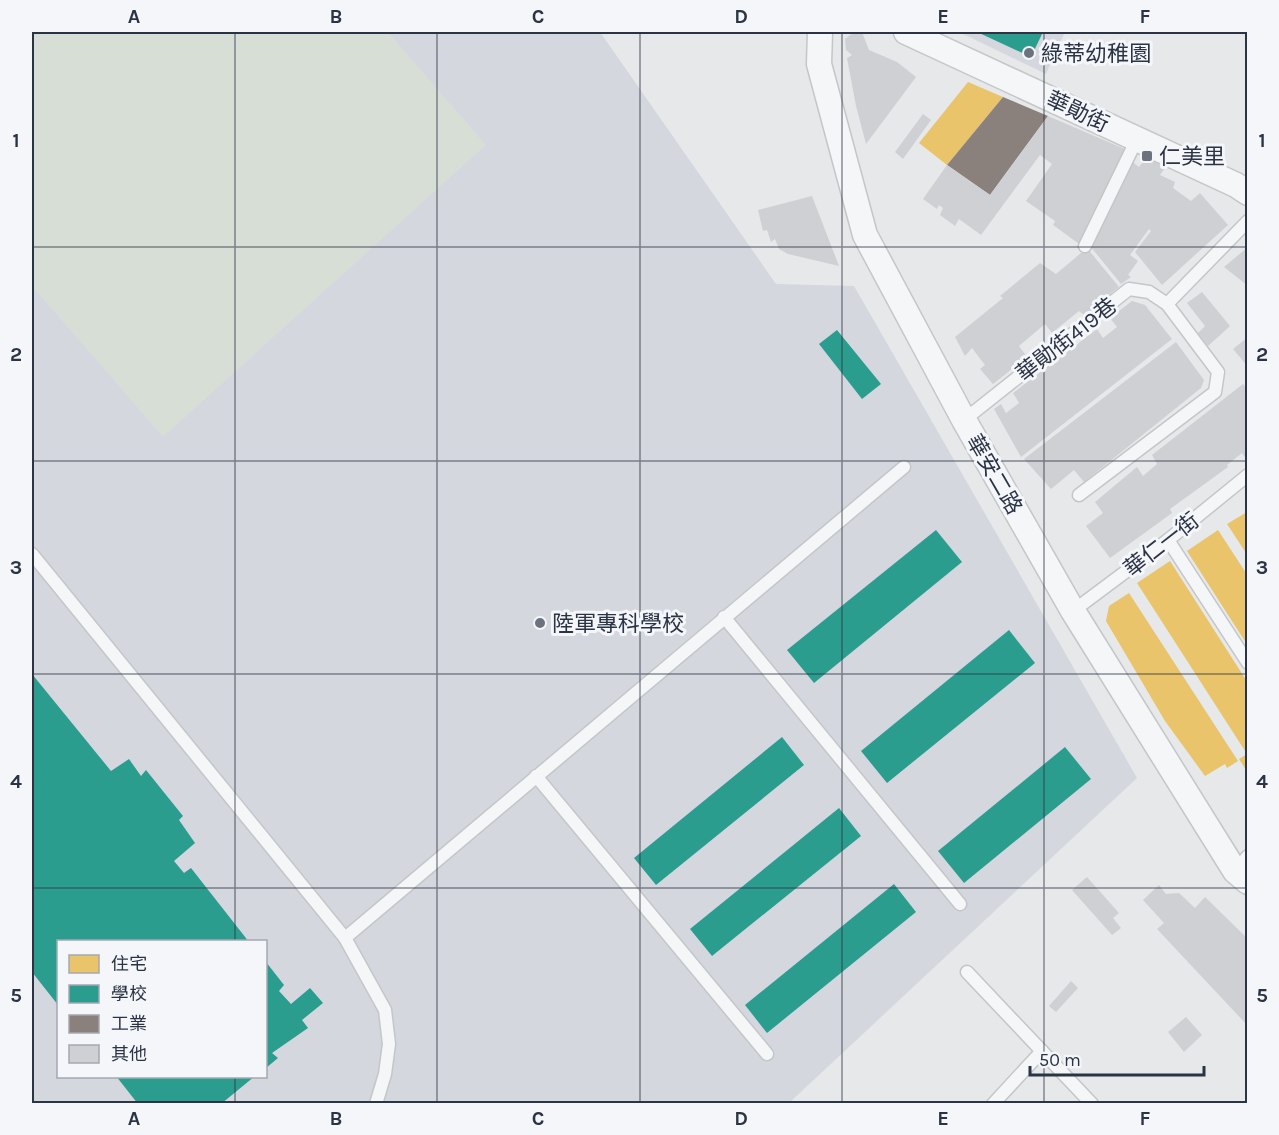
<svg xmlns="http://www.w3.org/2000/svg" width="1279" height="1135" font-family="Karla,'Noto Sans TC',sans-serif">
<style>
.built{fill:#d4d7dd;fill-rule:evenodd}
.green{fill:#d6ded6}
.homes{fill:#e9c46a}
.schools{fill:#2a9d8f}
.industry{fill:#8a817c}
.building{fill:#ced0d3}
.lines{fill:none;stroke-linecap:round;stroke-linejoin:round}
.lane-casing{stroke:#c4c6c8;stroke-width:15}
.street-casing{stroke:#c4c6c8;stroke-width:27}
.lane{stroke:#f5f6f7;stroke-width:12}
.street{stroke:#f5f6f7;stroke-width:24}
.grid{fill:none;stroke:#2b3445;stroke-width:1.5;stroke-opacity:0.55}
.poi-dot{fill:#6c737f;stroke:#f4f6f9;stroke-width:2}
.labels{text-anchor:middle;stroke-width:6;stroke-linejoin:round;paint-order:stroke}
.poi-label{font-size:22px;fill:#2b3445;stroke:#f4f6f9;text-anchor:start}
.street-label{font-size:22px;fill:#2b3445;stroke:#f4f6f9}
.neatline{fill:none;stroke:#2b3445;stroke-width:2}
.grid-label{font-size:20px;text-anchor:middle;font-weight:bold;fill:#2b3445}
</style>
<rect width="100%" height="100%" fill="#e6e8ea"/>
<!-- built -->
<g class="built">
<path d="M 32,32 L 600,32 L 776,284 L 854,286 L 1137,778 L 789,1103 L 32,1103 ZM 58,942 L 266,942 L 266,1076 L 58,1076 Z"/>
<path d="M 959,32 L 1065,32 L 1046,74 Z"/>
</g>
<!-- green -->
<path class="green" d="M 32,32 L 388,32 L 486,145 L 163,437 L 32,286 Z"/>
<!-- homes -->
<g class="homes">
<path d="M 968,82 L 1003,97 L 947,165 L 919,143 Z"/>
<path d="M 1247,512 L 1248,513 L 1248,556 L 1227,524 Z"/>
<path d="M 1218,530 L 1248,576 L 1248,646 L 1187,551 Z"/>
<path d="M 1170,561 L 1248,683 L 1248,773 L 1239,759 L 1247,754 L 1137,583 Z"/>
<path d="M 1129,593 L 1238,761 L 1227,768 L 1225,764 L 1205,776 L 1165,721 L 1106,621 L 1109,606 Z"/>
</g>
<!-- schools -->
<g class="schools">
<path d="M 977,32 L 1043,32 L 1031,57 Z"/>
<path d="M 837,330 L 881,384 L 862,399 L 819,344 Z"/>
<path d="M 936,530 L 962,562 L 814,683 L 787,650 Z"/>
<path d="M 1009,630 L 1035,663 L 887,783 L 861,751 Z"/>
<path d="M 32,674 L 111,771 L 129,759 L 141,776 L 146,770 L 183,816 L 179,820 L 195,843 L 174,861 L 184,873 L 191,868 L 249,942 L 58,942 L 58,1005 L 32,972 Z"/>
<path d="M 782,737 L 804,765 L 656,885 L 634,858 Z"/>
<path d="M 1065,747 L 1091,779 L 964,883 L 938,851 Z"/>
<path d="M 839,808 L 861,836 L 712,956 L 690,929 Z"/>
<path d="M 894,884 L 916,912 L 767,1033 L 745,1005 Z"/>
<path d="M 266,962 L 284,985 L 279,991 L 291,1004 L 310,988 L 323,1003 L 302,1020 L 308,1028 L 272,1053 L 278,1058 L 266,1068 Z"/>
<path d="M 116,1076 L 255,1076 L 221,1104 L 138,1104 Z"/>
</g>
<!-- industry -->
<path class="industry" d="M 1003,97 L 1048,116 L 990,195 L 947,165 Z"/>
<!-- building -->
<g class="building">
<path d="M 854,32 L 862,32 L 869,50 L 897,62 L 916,77 L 866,144 L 856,106 L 847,58 L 852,55 L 846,50 L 845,39 Z"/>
<path d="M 923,114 L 931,120 L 903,159 L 895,152 Z"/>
<path d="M 1048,116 L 1127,150 L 1125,156 L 1139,167 L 1147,157 L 1165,168 L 1160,175 L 1175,182 L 1173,188 L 1191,201 L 1200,193 L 1228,225 L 1162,285 L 1135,252 L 1151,231 L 1149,229 L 1130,255 L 1138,261 L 1128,275 L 1131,277 L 1121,284 L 1086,241 L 1082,246 L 1053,225 L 1055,221 L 1026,201 L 1052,164 L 1040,155 L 981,235 L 959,219 L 955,226 L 940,215 L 943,208 L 939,205 L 937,209 L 923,199 L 947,165 L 990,195 Z"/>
<path d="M 812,196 L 839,266 L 788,254 L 779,249 L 775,239 L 771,242 L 767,230 L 763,231 L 758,210 Z"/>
<path d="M 1248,247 L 1248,286 L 1224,267 Z"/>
<path d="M 1087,248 L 1119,287 L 1084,315 L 1079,311 L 1052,333 L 1045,324 L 1019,346 L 1027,357 L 993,384 L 980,369 L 985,365 L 972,348 L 965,356 L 955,337 L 1003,298 L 1000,296 L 1040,263 L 1056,274 Z"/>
<path d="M 1202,292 L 1230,326 L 1208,346 L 1198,333 L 1205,326 L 1187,303 Z"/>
<path d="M 1132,301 L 1145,305 L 1172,339 L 1021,457 L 994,409 L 1001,404 L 1006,413 L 1019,403 L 1013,393 L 1097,329 L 1103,338 L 1117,327 L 1110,318 Z"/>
<path d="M 1248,337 L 1248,367 L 1233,349 Z"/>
<path d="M 1176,342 L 1204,380 L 1201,388 L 1084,482 L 1074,470 L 1051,489 L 1024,459 Z"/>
<path d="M 1243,384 L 1248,390 L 1248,455 L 1245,457 L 1242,453 L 1227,465 L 1228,467 L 1170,509 L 1172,513 L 1110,558 L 1086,526 L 1103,513 L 1095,502 L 1137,467 L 1143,476 L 1157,464 L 1152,455 Z"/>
<path d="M 1087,877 L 1119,913 L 1113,918 L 1121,928 L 1112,935 L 1072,890 Z"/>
<path d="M 1159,885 L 1166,894 L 1179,893 L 1195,908 L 1205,897 L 1248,939 L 1248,1026 L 1157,929 L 1164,923 L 1143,900 Z"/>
<path d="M 1071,981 L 1078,988 L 1056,1012 L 1049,1006 Z"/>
<path d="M 1186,1017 L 1202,1035 L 1184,1052 L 1168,1032 Z"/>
</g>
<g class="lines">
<!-- lane casing -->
<g class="lane-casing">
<g id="lane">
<path d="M 1085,246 L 1137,139"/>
<path d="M 964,420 L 1129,289 L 1149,292 L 1167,304 L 1248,221"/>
<path d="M 1079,495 L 1215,392 L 1218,372 L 1167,304"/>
<path d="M 1168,540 L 1248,663"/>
<path d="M 32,554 L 345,938 L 385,1010 L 389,1044 L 385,1074 L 376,1104"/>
<path d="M 1073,611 L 1168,540 L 1248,475"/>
<path d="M 724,617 L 960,904"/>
<path d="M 536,776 L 767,1054"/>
<path d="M 1235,871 L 1248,856"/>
<path d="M 345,938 L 904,467"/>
<path d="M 967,972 L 1092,1104"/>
<path d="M 993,1104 L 1042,1051"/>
</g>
</g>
<!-- street casing -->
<g class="street-casing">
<g id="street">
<path d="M 820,32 L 819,64 L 865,235 L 964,420 L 1073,611 L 1235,871 L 1248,882"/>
<path d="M 906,32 L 1236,185 L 1248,193"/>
</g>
</g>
<!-- lane -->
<use href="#lane" class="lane"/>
<!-- street -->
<use href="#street" class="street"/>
</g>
<!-- grid -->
<path class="grid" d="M 235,32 L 235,942M 437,32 L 437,1104M 640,32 L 640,1104M 842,32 L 842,1104M 1044,32 L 1044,1104M 32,247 L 1248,247M 32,461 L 1248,461M 32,674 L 1248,674M 32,888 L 1248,888M 235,1076 L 235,1104"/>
<!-- markers -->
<g class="poi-dot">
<circle cx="1029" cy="53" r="6"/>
<rect x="1141" y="150" width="12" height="12" rx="3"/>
<circle cx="540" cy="623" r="6"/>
</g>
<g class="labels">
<!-- poi labels -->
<g class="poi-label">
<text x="1041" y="61">綠蒂幼稚園</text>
<text x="1159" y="164">仁美里</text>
<text x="552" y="631">陸軍專科學校</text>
</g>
<!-- street labels -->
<g class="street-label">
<text transform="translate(1078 111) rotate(25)" y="8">華勛街</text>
<text transform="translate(1066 339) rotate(-38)" y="8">華勛街419巷</text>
<text transform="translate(995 474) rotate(60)" y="8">華安二路</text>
<text transform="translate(1161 544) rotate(-38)" y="8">華仁一街</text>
</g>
</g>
<!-- border -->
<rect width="1279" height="1135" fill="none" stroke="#f4f6f9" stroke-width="66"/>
<!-- legend -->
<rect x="57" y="940" width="210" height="138" fill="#f4f6f9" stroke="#a4a8b1" stroke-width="1.5"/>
<rect x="69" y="955" width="30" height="18" fill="#e9c46a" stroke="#a4a8b1" stroke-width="1.5"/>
<text x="111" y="970" font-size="18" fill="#2b3445">住宅</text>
<rect x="69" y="985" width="30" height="18" fill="#2a9d8f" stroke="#a4a8b1" stroke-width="1.5"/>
<text x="111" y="1000" font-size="18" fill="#2b3445">學校</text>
<rect x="69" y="1015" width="30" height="18" fill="#8a817c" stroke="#a4a8b1" stroke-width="1.5"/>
<text x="111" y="1030" font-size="18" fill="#2b3445">工業</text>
<rect x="69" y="1045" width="30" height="18" fill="#ced0d3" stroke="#a4a8b1" stroke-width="1.5"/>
<text x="111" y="1060" font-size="18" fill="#2b3445">其他</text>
<!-- scale -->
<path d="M1030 1066v9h174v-9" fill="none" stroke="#2b3445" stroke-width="3"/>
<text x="1039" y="1066" font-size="18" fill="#2b3445" stroke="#f4f6f9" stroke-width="4.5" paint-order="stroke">50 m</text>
<rect x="33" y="33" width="1213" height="1069" class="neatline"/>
<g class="grid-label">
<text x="134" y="23">A</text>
<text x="336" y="23">B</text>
<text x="538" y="23">C</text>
<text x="741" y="23">D</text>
<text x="943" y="23">E</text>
<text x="1145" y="23">F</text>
<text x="16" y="147">1</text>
<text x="1262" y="147">1</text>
<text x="16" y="361">2</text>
<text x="1262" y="361">2</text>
<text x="16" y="574">3</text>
<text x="1262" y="574">3</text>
<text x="16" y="788">4</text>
<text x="1262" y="788">4</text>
<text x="16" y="1002">5</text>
<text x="1262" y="1002">5</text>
<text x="134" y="1125">A</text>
<text x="336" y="1125">B</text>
<text x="538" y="1125">C</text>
<text x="741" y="1125">D</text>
<text x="943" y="1125">E</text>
<text x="1145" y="1125">F</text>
</g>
</svg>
